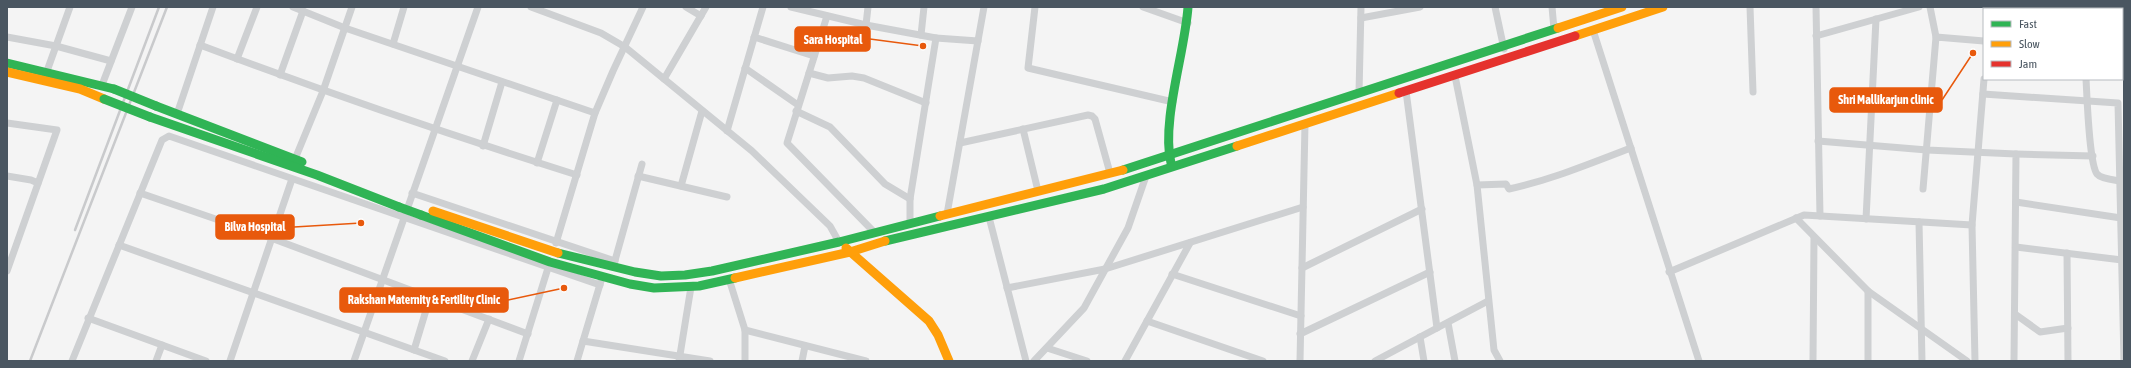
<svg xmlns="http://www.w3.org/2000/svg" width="2131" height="368" font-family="'Asap Condensed',sans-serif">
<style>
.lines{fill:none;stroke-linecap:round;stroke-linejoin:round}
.street{stroke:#ced0d2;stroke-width:7}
.fast{stroke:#30b455;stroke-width:9}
.slow{stroke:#ff9f0a;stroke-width:9}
.jam{stroke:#e5322d;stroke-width:9}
.rail{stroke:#c9cacc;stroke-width:2.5}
.fast-bridge{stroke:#30b455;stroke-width:9}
.leader{fill:none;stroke:#e8590c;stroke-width:1.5}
.callout-dot{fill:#e8590c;stroke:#fff;stroke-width:1.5}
.callout{fill:#e8590c;stroke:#e8590c;stroke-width:1.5}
.callout-label{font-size:12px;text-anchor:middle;font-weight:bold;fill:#fff}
</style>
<rect width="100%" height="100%" fill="#f4f4f4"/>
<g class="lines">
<!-- street -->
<g class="street">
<path d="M 293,7 L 345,28 L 595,113"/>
<path d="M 531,7 L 601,33 L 625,47 L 752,151 L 830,226 L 839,242"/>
<path d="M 686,7 L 701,16"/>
<path d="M 791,7 L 866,25 L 936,38 L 910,199 L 910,223"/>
<path d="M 1035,7 L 1028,68 L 1173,102"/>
<path d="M 1143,7 L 1188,23"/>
<path d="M 1495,7 L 1504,49"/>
<path d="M 1552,7 L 1554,29"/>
<path d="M 1750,7 L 1753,92"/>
<path d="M 1816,7 L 1820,216"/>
<path d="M 1930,7 L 1936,37"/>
<path d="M 2000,7 L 2024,9"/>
<path d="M 1989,9 L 1989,7"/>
<path d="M 827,16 L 787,143 L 874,232"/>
<path d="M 1361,18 L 1420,7"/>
<path d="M 866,25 L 868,7"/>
<path d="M 1593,30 L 1699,361"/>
<path d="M 921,35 L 924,7"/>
<path d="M 1816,36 L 1919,7"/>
<path d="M 7,37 L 56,46 L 111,61"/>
<path d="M 754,37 L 814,56"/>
<path d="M 936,38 L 978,41"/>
<path d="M 393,44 L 404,7"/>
<path d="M 200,45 C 325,92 450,135 577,175"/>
<path d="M 237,59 L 257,7"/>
<path d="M 745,68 L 798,105"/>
<path d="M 47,71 L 70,7"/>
<path d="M 809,73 L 828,78 L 852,76 L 864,78 L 926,103"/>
<path d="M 280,75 L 303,11"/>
<path d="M 1455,76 L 1477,185 L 1494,350 L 1500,361"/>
<path d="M 664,79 L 706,7"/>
<path d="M 2086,79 C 2087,95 2089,163 2097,174 C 2101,179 2114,180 2120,181"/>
<path d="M 102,85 L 132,7"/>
<path d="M 1359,93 L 1361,7"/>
<path d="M 1983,94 L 2118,103 L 2124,361"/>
<path d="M 796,111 L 830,127 L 885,184 L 910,199"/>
<path d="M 177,114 L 213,7"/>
<path d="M 7,123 L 57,130 L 7,271"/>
<path d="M 1023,129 L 1038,191"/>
<path d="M 727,131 L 763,7"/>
<path d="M 1818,141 L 1927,150 L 2016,154 L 2014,361"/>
<path d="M 960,143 L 1088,115 L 1092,116 L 1095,119 L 1110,173"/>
<path d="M 483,146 L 502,82"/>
<path d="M 2016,154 L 2093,156"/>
<path d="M 295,159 L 323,91 L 352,7"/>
<path d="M 537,163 L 557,100"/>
<path d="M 7,176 L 31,180 L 38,183"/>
<path d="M 638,176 L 727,197"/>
<path d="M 1477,185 L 1506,184 L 1509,189 C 1551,180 1591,163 1631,148"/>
<path d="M 681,186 L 702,111"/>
<path d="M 1923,189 L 1936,37 L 1984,41"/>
<path d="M 140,193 L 271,238 L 528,334"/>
<path d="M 412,193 L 615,261"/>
<path d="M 2016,202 L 2121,218"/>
<path d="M 947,214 L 984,7"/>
<path d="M 989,217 L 1026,361"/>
<path d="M 1796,218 L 1868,291 L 1967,361"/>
<path d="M 1866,219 L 1876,19"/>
<path d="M 1919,222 L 1922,361"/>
<path d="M 556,243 L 595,113 L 613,71 L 643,7"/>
<path d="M 119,245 L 445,361"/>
<path d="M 2016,247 L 2122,260"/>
<path d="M 2067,253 L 2068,361"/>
<path d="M 614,264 L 642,164"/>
<path d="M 1302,268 L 1422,209"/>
<path d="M 1669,272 L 1804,215 L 1972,225"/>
<path d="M 1172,274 L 1301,316"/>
<path d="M 729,279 L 745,330 L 745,361"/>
<path d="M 1007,288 L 1105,269 L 1303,207"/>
<path d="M 2015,314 L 2040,332 L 2068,328"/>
<path d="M 88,318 L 206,361"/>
<path d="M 1147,321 L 1263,361"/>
<path d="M 1448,323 L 1455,361"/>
<path d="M 1437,328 L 1488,301"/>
<path d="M 745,330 L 866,361"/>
<path d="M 1300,334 L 1430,272"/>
<path d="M 1420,337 L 1424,361"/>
<path d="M 583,341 L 710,361"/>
<path d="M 1047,348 L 1087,361"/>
<path d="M 414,350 L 430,297"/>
<path d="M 72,361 L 162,140 L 169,136 L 600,285"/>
<path d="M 156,361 L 162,345"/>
<path d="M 230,361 L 292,179"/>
<path d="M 354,361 L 478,7"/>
<path d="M 472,361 L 489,319"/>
<path d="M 519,361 L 548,268"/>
<path d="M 577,361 L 601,281"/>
<path d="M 679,361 L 691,287"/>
<path d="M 802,361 L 805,346"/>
<path d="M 1034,361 L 1084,308 L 1128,228 L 1146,176"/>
<path d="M 1125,361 L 1190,243"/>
<path d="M 1300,361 L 1305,124"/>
<path d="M 1375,361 L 1437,328 L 1406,91"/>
<path d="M 1813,361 L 1814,237"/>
<path d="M 1868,361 L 1868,291"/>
<path d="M 1975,361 L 1972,225 L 1984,79"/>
</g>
<!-- fast -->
<g class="fast">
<path d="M 7,63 L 114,89"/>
<path d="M 156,106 L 302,162"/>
<path d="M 150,117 L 317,175 L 399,207"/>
<path d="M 1171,163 C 1161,122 1185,52 1188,7"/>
<path d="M 1123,170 L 1558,28"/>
<path d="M 421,215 L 550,262 L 630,284 L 654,288 L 699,286 L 735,278"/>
<path d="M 885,241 L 1104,189 L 1237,146"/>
<path d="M 558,253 L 635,272 L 661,276 L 685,275 L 712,271 L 839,242 L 940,216"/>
</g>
<!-- slow -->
<g class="slow">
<path d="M 1558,28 L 1622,7"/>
<path d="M 1575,36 L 1663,7"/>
<path d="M 7,72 L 80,89 L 104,99"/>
<path d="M 1237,146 L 1399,93"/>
<path d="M 433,211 L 558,253"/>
<path d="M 940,216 L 1123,170"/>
<path d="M 846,248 L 929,321 L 938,335 L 949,361"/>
<path d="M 735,278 L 850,252 L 885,241"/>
</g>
<!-- jam -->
<path class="jam" d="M 1399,93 L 1575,36"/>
<!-- rail -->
<g class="rail">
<path d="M 75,230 L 159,7"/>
<path d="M 30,361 L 167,7"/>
</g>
<!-- fast-bridge -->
<g class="fast-bridge">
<path d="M 114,89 L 156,106"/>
<path d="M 104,99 L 150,117"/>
<path d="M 399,207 L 421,215"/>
</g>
</g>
<!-- callouts -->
<path class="leader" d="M923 46L870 39M1973 53L1942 100M361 223L294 227M564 288L508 300"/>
<g class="callout-dot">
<circle cx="923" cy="46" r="4"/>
<circle cx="1973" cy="53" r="4"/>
<circle cx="361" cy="223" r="4"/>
<circle cx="564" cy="288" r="4"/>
</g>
<g class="callout">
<rect x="795" y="27" width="75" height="24" rx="4"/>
<rect x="1830" y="88" width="112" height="24" rx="4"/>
<rect x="216" y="215" width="78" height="24" rx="4"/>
<rect x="340" y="288" width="168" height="24" rx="4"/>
</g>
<g class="callout-label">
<text x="833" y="44">Sara Hospital</text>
<text x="1886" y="104">Shri Mallikarjun clinic</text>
<text x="255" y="231">Bilva Hospital</text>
<text x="424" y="304">Rakshan Maternity &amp; Fertility Clinic</text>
</g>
<!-- border -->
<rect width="2131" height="368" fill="none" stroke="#4a5661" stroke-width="16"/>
<!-- legend -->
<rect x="1983" y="8" width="140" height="72" fill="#ffffff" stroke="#b7bbc0"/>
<rect x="1991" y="21" width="20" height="6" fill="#30b455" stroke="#b7bbc0"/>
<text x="2019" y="28" font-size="12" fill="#4a5661">Fast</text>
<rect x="1991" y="41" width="20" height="6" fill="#ff9f0a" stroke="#b7bbc0"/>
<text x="2019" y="48" font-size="12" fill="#4a5661">Slow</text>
<rect x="1991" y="61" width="20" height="6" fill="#e5322d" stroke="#b7bbc0"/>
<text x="2019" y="68" font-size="12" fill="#4a5661">Jam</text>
</svg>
